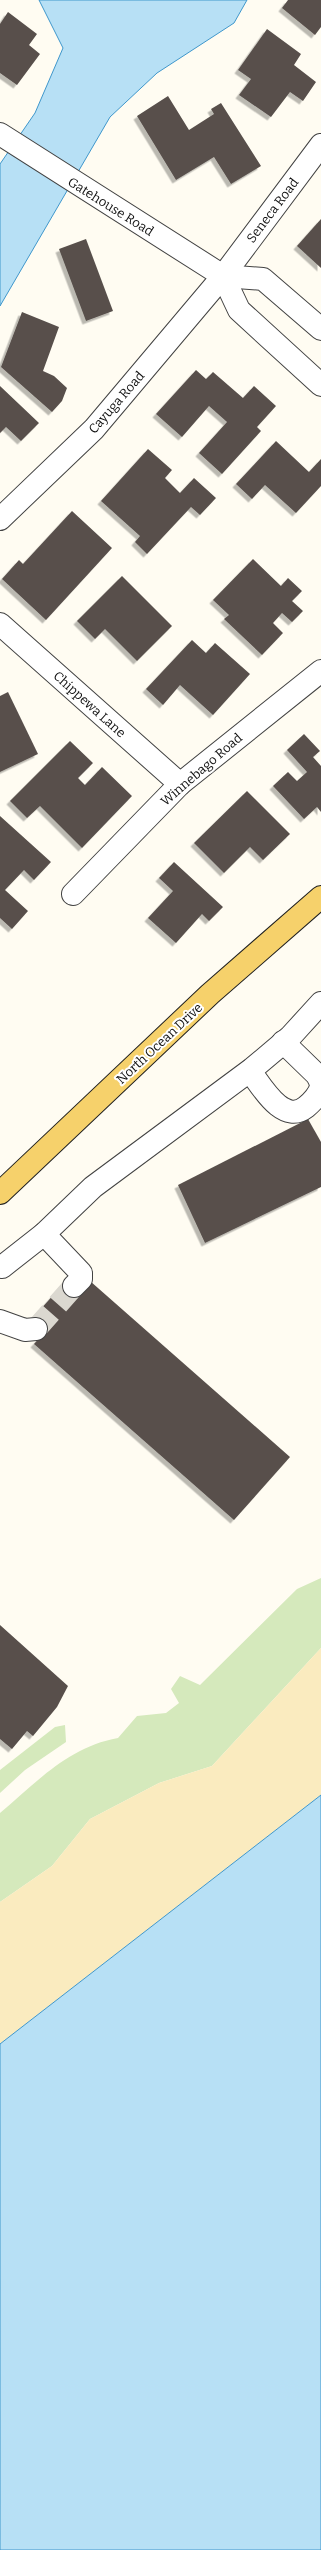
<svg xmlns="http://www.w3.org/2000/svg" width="321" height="2550" font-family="Bitter,serif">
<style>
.green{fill:#d5e9bc}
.sand{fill:#faebbf}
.water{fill:#b7e0f5;stroke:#3f97cc}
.building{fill:#58504c;filter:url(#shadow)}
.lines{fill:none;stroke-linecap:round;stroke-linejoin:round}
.minor-tunnel{stroke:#dbd8d0;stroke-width:22;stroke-dasharray:22 11;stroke-linecap:butt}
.minor-casing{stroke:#424242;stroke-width:24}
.major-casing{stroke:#202020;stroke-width:24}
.minor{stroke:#fff;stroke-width:22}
.major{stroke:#f6d16b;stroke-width:22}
.labels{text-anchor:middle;stroke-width:4;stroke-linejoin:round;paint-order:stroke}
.street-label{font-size:13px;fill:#0f0f0f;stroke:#fff}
</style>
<defs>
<filter id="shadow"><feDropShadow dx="-3.5" dy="3.5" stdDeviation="0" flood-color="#0004"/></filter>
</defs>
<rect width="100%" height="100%" fill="#fffcf2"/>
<!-- green -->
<g class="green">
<path d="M 321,1578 L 321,1648 L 212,1766 L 159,1783 L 90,1819 L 52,1866 L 0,1902 L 0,1813 C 37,1782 68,1747 118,1738 L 137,1716 L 166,1713 L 179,1703 L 171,1689 L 180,1676 L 200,1685 L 297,1589 Z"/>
<path d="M 65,1725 L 66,1742 L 25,1770 L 0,1793 L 0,1770 L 55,1727 Z"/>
</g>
<!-- sand -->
<path class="sand" d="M 321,1648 L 321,1795 L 0,2044 L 0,1902 L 52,1866 L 90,1819 L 159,1783 L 212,1766 Z"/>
<!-- water -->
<g class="water">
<path d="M 39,0 L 247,0 L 234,23 L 157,73 L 110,117 L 0,306 L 0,164 L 35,113 L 63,48 Z"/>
<path d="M 321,1795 L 321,2550 L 0,2550 L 0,2044 Z"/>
</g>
<!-- building -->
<g class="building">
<path d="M 288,0 L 321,0 L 321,27 L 315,35 L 282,8 Z"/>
<path d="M 8,12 L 37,34 L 29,45 L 40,54 L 17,85 L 0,73 L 0,24 Z"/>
<path d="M 267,29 L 301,54 L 294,65 L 316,82 L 303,101 L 290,92 L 271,117 L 239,95 L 251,79 L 238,70 Z"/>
<path d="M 168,96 L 189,130 L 214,114 L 211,109 L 221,103 L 261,166 L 231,184 L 214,157 L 176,180 L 137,116 Z"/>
<path d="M 321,219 L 321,268 L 297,246 Z"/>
<path d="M 86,239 L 113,311 L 86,321 L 59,249 Z"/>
<path d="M 22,312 L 59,327 L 43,371 L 54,376 L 67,388 L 62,401 L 52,412 L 1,367 Z"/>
<path d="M 196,370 L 206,379 L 213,372 L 243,398 L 254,386 L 276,406 L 257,427 L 261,431 L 222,474 L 199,453 L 227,422 L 209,406 L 182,437 L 156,414 Z"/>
<path d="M 0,386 L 39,423 L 21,441 L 6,427 L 0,433 Z"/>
<path d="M 276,441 L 309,472 L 321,459 L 321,486 L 296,513 L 265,485 L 252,499 L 236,484 Z"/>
<path d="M 148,449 L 172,470 L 165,478 L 180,493 L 194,478 L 216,498 L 200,515 L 191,507 L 147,554 L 135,542 L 140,536 L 101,501 Z"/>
<path d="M 72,511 L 112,548 L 46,620 L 2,579 L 19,560 L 23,564 Z"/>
<path d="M 253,559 L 281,586 L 288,578 L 302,591 L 292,601 L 303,611 L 292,622 L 282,613 L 273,623 L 283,633 L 262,655 L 224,619 L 229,615 L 213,600 Z"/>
<path d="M 122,576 L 172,626 L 137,661 L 105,629 L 95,639 L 77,621 Z"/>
<path d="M 192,640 L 206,653 L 215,643 L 250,674 L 213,715 L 180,685 L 163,705 L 146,689 Z"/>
<path d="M 8,692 L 38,754 L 0,772 L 0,696 Z"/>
<path d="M 304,734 L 320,751 L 313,757 L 321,766 L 321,812 L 317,807 L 304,819 L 273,786 L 288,772 L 297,781 L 307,772 L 287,750 Z"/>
<path d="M 70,741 L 93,763 L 78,778 L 85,785 L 102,767 L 132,796 L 82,848 L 40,806 L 27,818 L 10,801 Z"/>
<path d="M 247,791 L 290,834 L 263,860 L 250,847 L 224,873 L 194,843 Z"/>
<path d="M 0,816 L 51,862 L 34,880 L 24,870 L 5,890 L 28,911 L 12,929 L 0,918 Z"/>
<path d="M 174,862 L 223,907 L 209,921 L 202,914 L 176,943 L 148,918 L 173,891 L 159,878 Z"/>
<path d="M 308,1119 L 321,1142 L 321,1187 L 205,1243 L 178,1185 Z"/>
<path d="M 90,1281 L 290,1457 L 234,1520 L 34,1344 L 45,1332 L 31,1320 L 65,1282 Z"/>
<path d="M 0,1625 L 68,1686 L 57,1707 L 33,1736 L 27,1731 L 12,1749 L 0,1739 Z"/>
</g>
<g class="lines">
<!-- minor-tunnel -->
<path class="minor-tunnel" d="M 36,1329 L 74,1286"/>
<!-- minor casing -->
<g class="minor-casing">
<g id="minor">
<path d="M 0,134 L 223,276 L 263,279 L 321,329"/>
<path d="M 223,276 L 239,310 L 321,385"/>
<path d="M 0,519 L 94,429 L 223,276 L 321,145"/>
<path d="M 0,624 L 180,784"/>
<path d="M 73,894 L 180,784 L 321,671"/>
<path d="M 283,1042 L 317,1075 L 321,1083"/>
<path d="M 250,1071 C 262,1087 283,1125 306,1107 C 312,1102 319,1094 321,1087"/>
<path d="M 44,1234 L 81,1273 L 81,1279 L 74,1286"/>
<path d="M 2,1267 L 44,1234 L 93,1187 L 252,1069 L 290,1037 L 321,1003"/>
<path d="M 0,1321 L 25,1330 L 36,1329"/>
</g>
</g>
<!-- major casing -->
<g class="major-casing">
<path id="major" d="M 0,1193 L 210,994 L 321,897"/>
</g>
<!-- minor -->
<use href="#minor" class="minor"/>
<!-- major -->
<use href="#major" class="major"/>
</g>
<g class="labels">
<!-- street labels -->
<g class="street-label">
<text transform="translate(111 206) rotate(32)" y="5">Gatehouse Road</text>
<text transform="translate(272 210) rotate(-53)" y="5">Seneca Road</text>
<text transform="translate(116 402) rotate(-49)" y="5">Cayuga Road</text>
<text transform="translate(90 704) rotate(42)" y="5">Chippewa Lane</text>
<text transform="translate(201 769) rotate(-41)" y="5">Winnebago Road</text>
<text transform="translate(159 1043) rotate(-43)" y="5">North Ocean Drive</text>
</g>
</g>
</svg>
